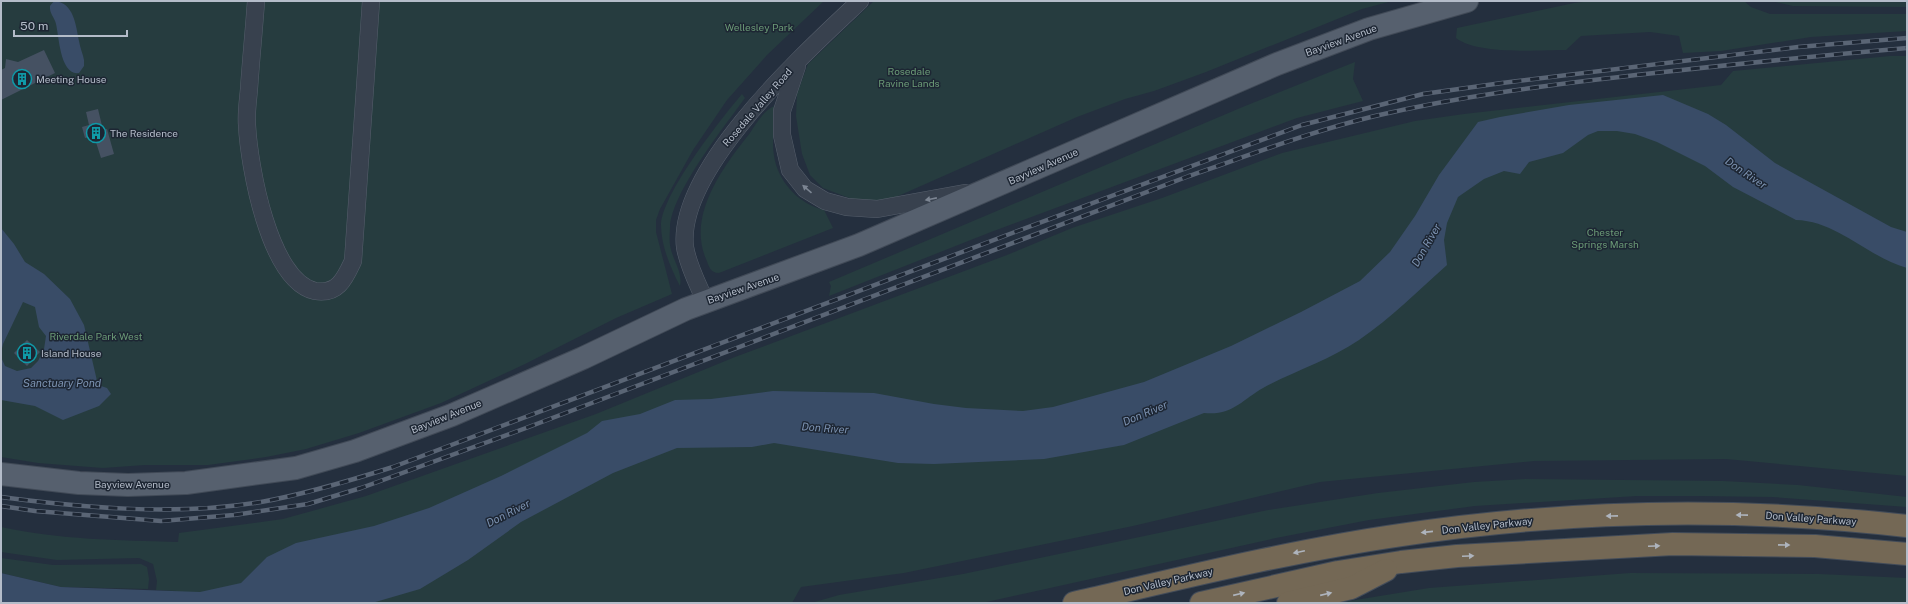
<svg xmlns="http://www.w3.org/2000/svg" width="1908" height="604" font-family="'Public Sans',sans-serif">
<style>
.green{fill:#263c3f}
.water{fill:#394c67}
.building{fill:#455162}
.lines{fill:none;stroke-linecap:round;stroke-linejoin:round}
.minor-casing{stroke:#565f6c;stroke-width:18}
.major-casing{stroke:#414a57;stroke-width:24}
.highway-casing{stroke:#434c59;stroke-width:24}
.minor{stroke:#38414e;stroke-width:17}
.major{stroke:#56606e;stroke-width:22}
.highway{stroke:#746855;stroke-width:22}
.rail-casing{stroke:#5a6575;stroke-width:4.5}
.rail{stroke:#1d2633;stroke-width:3;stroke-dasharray:9;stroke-linecap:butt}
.oneway{fill:#7c8592}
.oneway2{fill:#aeb4bd}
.labels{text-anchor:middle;stroke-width:3;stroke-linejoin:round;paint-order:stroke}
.park-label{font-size:10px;fill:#6b9a76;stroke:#1d2633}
.street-label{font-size:10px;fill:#b4bcc9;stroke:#1d2633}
.poi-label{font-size:10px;fill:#b4bcc9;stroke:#1d2633;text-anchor:start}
.water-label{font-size:11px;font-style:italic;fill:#7c92b1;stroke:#1d2633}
</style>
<rect width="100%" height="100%" fill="#242f3e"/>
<!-- green -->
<g class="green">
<path d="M 1,1 L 824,1 L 767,55 L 727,100 L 693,150 L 660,209 L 656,220 L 656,232 L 672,294 L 616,318 L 525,364 L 441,403 L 359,433 L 306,449 L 266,457 L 208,465 L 145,465 L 103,468 L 38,463 L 1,457 Z"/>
<path d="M 874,1 L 1392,1 L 1362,9 L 1206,72 L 1154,91 L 1125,99 L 1077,117 L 896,197 L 879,201 L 857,201 L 823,188 L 810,175 L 802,154 L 796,116 L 797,94 L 808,64 Z"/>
<path d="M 1591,1 L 1744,1 L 1751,7 L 1770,14 L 1907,14 L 1907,31 L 1811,37 L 1721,51 L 1683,53 L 1679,36 L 1650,32 L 1581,36 L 1566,50 C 1538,50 1478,55 1456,38 L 1457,28 L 1574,3 Z"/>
<path d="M 1771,1 L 1907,1 L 1907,7 L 1793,6 Z"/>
<path d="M 1890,56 L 1907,56 L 1907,476 L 1726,459 L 1534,461 L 1320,482 L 1133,526 L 904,573 L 801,587 L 792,603 L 176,603 L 176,591 L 156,590 L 157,581 L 153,564 L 139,558 L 57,560 L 1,552 L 1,527 C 61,540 117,540 178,542 L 179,533 L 283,519 L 366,496 L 596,414 L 735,357 L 1007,255 L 1072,228 L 1162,198 L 1282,153 L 1415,121 L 1464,114 L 1721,85 L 1733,71 Z"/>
<path d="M 1355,62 L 1353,79 L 1363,101 L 1297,118 L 991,232 L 829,296 L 831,286 L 829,282 L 1245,106 Z"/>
<path d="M 742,94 L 745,98 C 724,127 672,192 670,227 C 670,232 669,239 670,245 C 672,259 683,272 680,286 C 671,269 661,246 661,225 C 662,194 720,120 742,94 Z"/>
<path d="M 774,106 C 776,122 771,140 774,156 C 778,182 799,204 824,210 L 833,228 L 719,273 C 710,273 709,266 706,259 C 687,215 723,167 750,133 C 756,124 764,110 774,106 Z"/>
<path d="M 1526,479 L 1723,481 L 1798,485 L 1907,497 L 1907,507 L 1772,497 L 1698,496 L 1637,496 L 1475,506 L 1369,520 L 1276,538 L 982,603 L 811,603 L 839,595 L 963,574 L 1268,510 L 1378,493 L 1474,482 Z"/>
<path d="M 1,558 L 53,565 L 141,564 L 147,567 L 149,579 L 148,589 L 61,587 L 1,573 Z"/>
<path d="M 1630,573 L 1819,574 L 1907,578 L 1907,603 L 1337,603 L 1429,588 Z"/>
</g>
<!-- water -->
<g class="water">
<path d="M 54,1 C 74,2 76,26 79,41 C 80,48 83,54 84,60 L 84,66 L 79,73 C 60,76 59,36 56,24 C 55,18 49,13 50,6 C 51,4 53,3 54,1 Z"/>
<path d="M 1663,95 L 1708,114 L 1726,125 L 1775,163 L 1891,227 L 1907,232 L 1907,268 C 1868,257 1837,221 1796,220 L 1733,187 L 1705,166 L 1657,142 L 1635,134 L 1617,131 L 1598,131 L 1588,135 L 1563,153 L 1529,162 L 1520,174 L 1504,171 L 1484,179 L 1458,197 L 1447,223 L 1444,240 L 1447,265 C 1418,291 1391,318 1359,340 C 1330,360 1294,371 1263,388 C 1242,400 1232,416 1204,413 L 1124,445 L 1044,459 L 934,464 L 898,463 L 774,443 L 752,447 L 677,448 L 613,473 L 521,522 L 468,560 L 420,589 L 372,603 L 1,603 L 1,573 L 61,587 L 200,592 L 241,583 L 267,557 L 296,543 L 374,526 L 429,508 L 501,476 L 587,433 L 602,421 L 640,414 L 675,400 L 711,399 L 773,391 L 874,393 L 934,404 L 966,408 L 1023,411 L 1053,407 L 1144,382 L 1231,346 L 1301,312 L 1360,281 L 1390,252 L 1415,216 L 1439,175 L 1478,122 L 1500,117 L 1569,105 Z"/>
<path d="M 1,228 L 14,244 L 25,262 L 44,274 L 70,299 L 84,325 L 98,385 L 107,388 L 111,394 L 99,406 L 63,420 L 35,406 L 1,400 L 1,357 L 5,366 L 17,371 L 31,368 L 38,361 L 44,349 L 46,336 L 39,327 L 35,307 L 23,302 L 3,344 L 1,353 Z"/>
</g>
<!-- building -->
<g class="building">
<path d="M 44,50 L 55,73 L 1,100 L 1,70 L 5,68 L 6,59 L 18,62 Z"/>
<path d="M 98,109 L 103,130 L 107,129 L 114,154 L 101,158 L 94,136 L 85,138 L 82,127 L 89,125 L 86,112 Z"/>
<path d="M 27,340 L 40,352 L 27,366 L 14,353 Z"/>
</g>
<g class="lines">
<!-- minor casing -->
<g class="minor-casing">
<g id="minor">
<path d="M 256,1 C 254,30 251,59 249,89 C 248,101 246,113 247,125 C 249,165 269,281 315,291 C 338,295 345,278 353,261 L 371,1"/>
<path d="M 797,66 L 782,111 L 782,135 L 790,170 L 805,189 L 825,201 L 847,207 L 877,209 L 965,193"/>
<path d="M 705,301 C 698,284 688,266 685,247 C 676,169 807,51 860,1"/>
</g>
</g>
<!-- major casing -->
<g class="major-casing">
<path id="major" d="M 1,474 L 79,483 L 128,485 L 186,483 L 296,468 L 355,451 L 452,415 L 583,358 L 686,309 L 859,245 L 1277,64 L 1369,29 L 1467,1"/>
</g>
<!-- highway casing -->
<g class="highway-casing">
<g id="highway">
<path d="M 1074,603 C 1182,578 1291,551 1401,535 C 1568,510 1740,507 1907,526"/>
<path d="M 1201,603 L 1338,572 L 1401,562 L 1457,556 L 1673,544 L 1815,546 L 1907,554"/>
<path d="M 1288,603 L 1351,588 L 1386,570"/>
</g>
</g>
<!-- minor -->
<use href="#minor" class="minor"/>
<!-- major -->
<use href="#major" class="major"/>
<!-- highway -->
<use href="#highway" class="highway"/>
<!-- rail casing -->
<g class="rail-casing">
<g id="rail">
<path d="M 1,497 C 84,508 178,516 261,502 C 306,494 349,481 393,467 L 1015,232 L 1302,125 L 1423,94 L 1502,83 L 1798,47 L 1907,38"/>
<path d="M 1,506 L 35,511 L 161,521 L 234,515 L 308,504 L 361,488 L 526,428 L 1189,176 C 1250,155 1312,131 1375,116 C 1461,96 1549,85 1636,75 C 1726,65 1816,56 1907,48"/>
</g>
</g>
<!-- rail -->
<use href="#rail" class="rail"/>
</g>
<!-- one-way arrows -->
<defs><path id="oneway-solid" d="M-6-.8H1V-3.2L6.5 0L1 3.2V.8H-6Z"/></defs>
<g class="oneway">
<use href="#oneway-solid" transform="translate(807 189) rotate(-139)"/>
<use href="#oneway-solid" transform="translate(931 199) rotate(169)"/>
</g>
<g class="oneway2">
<use href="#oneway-solid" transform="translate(1742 515) rotate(-179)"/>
<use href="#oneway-solid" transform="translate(1612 516) rotate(179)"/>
<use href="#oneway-solid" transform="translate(1427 532) rotate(174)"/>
<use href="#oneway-solid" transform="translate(1784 545) rotate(1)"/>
<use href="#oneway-solid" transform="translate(1654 546) rotate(-3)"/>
<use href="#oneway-solid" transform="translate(1299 552) rotate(168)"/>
<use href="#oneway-solid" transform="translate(1468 556) rotate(-3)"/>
<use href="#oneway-solid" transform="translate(1239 594) rotate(-13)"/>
<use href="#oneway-solid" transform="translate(1326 594) rotate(-13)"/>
</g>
<!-- icons -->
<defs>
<g id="building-ring" transform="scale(1)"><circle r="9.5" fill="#1d2633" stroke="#0f9aa8" stroke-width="1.5"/><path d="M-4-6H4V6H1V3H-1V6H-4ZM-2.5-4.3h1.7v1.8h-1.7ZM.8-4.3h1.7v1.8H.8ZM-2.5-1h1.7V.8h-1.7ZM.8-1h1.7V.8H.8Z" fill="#0f9aa8"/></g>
</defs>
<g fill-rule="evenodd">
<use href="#building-ring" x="22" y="79"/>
<use href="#building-ring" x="96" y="133"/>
<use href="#building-ring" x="27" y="353"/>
</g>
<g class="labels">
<!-- park labels -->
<g class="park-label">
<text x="759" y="31">Wellesley Park</text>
<text x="909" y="75">Rosedale<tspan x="909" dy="12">Ravine Lands</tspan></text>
<text x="1605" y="236">Chester<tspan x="1605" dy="12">Springs Marsh</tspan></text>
<text x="96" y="340">Riverdale Park West</text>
</g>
<!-- street labels -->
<g class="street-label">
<text transform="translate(1341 40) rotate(-20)" y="4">Bayview Avenue</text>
<text transform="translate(757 107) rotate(-49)" y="4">Rosedale Valley Road</text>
<text transform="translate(1043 166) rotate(-24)" y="4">Bayview Avenue</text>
<text transform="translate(743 288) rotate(-19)" y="4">Bayview Avenue</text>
<text transform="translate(446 416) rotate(-22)" y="4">Bayview Avenue</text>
<text x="132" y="488">Bayview Avenue</text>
<text transform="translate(1811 518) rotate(4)" y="4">Don Valley Parkway</text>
<text transform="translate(1487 525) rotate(-6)" y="4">Don Valley Parkway</text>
<text transform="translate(1168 581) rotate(-13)" y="4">Don Valley Parkway</text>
</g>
<!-- poi labels -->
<g class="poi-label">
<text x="36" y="83">Meeting House</text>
<text x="110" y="137">The Residence</text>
<text x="41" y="357">Island House</text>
</g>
<!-- water labels -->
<g class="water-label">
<text transform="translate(1746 173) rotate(34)" y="4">Don River</text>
<text transform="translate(1426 245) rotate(-60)" y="4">Don River</text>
<text x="62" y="387">Sanctuary Pond</text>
<text transform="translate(1145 413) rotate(-23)" y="4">Don River</text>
<text transform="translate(825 428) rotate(4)" y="4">Don River</text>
<text transform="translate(508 513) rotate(-27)" y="4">Don River</text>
</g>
</g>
<!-- border -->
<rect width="1908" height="604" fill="none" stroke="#b4bcc9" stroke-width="4"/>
<!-- scale -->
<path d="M14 30v6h113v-6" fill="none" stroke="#b4bcc9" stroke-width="2"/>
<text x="20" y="30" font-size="12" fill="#b4bcc9" stroke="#1d2633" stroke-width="3" paint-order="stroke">50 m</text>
</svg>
